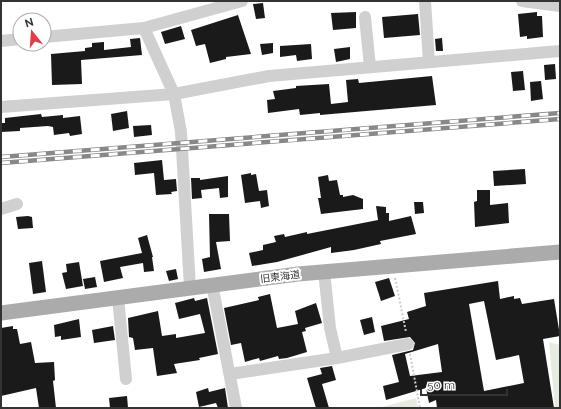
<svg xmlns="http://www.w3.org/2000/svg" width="561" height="409" font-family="Raleway,'Noto Sans JP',sans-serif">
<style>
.green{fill:#e6ecdf}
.building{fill:#1a1a1a;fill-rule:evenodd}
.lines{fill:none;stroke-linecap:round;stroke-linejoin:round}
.path{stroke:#cdcdcd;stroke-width:2;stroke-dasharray:2 2;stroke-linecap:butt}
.minor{stroke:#d0d0d0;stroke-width:12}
.major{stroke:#ababab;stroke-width:15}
.rail-casing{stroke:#888;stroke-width:4.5}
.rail{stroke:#fff;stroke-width:3;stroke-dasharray:9;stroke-linecap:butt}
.labels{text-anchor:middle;stroke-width:4;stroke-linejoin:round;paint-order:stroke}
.street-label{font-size:10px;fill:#333;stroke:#fff}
</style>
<rect width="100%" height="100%" fill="#fff"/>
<!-- green -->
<g class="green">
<path d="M 549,342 L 560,345 L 560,408 L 555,408 Z"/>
<path d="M 416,398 L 418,408 L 378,408 Z"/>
</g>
<!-- building -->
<g class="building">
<path d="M 263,3 L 265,18 L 256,19 L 253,4 Z"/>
<path d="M 356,12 L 356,28 L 333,30 L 331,13 Z"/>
<path d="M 537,12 L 537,16 L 542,16 L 543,37 L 527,39 L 527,36 L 520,37 L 518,14 Z"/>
<path d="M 418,14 L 420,35 L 384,38 L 382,17 Z"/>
<path d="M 238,15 L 251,54 L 226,57 L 226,59 L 210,63 L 205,44 L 196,46 L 191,30 Z"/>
<path d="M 181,26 L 185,39 L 165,44 L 161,32 Z"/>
<path d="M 140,38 L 142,55 L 81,60 L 82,84 L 52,85 L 51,54 L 85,51 L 85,48 L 92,47 L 92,43 L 104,42 L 104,50 L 131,47 L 130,39 Z"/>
<path d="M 442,38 L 443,51 L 436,51 L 435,39 Z"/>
<path d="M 273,43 L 273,53 L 262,55 L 260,44 Z"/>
<path d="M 311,44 L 312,59 L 297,61 L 296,55 L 280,57 L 280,46 Z"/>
<path d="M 350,47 L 350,59 L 336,62 L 334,49 Z"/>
<path d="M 555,64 L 556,79 L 545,80 L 544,65 Z"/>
<path d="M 523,71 L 525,90 L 513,91 L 511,72 Z"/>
<path d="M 432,76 L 436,105 L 320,115 L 320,113 L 300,115 L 299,109 L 268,113 L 267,100 L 275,99 L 273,91 L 296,88 L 296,86 L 329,84 L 331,104 L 348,102 L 346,80 L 358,79 L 359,83 Z"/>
<path d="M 541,81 L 543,99 L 531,101 L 530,82 Z"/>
<path d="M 127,111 L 129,128 L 113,131 L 111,114 Z"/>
<path d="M 41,114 L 42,117 L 63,115 L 63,118 L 80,116 L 82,134 L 70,136 L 69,133 L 54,135 L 53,127 L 48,126 L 20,128 L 20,131 L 1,132 L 1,123 L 5,123 L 5,118 Z"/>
<path d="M 151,125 L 152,135 L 134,137 L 133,126 Z"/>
<path d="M 162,160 L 164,180 L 176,179 L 177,191 L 171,192 L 172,194 L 156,195 L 154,173 L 135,175 L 134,163 Z"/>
<path d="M 525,169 L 526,184 L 494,186 L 493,171 Z"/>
<path d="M 251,173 L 251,175 L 256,174 L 259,191 L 267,190 L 269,206 L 261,208 L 260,201 L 245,203 L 241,175 Z"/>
<path d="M 328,175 L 329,181 L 337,180 L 340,195 L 343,195 L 343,197 L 353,195 L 363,199 L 363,209 L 321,214 L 318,198 L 321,198 L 318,177 Z"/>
<path d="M 228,176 L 228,197 L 220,198 L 219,188 L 201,190 L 202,198 L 192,199 L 191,178 L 200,178 L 200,180 Z"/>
<path d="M 477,190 L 490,190 L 490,205 L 508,203 L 509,223 L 475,227 L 474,202 L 477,201 Z"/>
<path d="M 414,202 L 423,202 L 424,213 L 415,214 Z"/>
<path d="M 376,206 L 386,207 L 386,213 L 389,213 L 389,221 L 411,216 L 416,234 L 380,241 L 381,244 L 354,250 L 331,253 L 331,247 L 277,262 L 252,266 L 249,253 L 263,250 L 263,245 L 276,242 L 274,236 L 284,234 L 285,237 L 307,232 L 307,234 L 378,220 Z"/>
<path d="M 209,214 L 229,214 L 230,241 L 216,242 L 221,269 L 204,272 L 202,259 L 210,257 Z"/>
<path d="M 28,216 L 32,217 L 33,228 L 18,229 L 16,217 Z"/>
<path d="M 147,235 L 153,257 L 152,257 L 154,271 L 144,272 L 143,263 L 120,267 L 123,278 L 104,282 L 100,261 L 142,253 L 138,238 Z"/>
<path d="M 42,261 L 46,292 L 33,294 L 29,263 Z"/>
<path d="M 79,262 L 83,286 L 66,289 L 62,273 L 67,272 L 66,264 Z"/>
<path d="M 176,269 L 178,279 L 169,281 L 166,271 Z"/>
<path d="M 95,277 L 97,287 L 85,289 L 83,279 Z"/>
<path d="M 389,278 L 395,296 L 381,301 L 375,282 Z"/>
<path d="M 498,281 L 500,299 L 514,296 L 514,299 L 520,298 L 522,304 L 554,299 L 560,336 L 543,339 L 554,408 L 437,408 L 436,400 L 429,403 L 426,388 L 386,400 L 383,386 L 399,382 L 392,355 L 413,350 L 415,343 L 410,337 L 384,341 L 381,326 L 409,319 L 407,312 L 426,306 L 424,293 ZM 484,301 L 496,360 L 519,355 L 524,383 L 484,391 L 469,304 ZM 438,344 L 442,372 L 410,376 L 405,354 Z"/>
<path d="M 270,294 L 277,328 L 298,324 L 295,311 L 316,303 L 322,323 L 305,328 L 306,331 L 302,332 L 307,352 L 287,358 L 279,359 L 278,356 L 260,361 L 259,358 L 245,362 L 241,343 L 231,345 L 224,308 L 259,300 L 258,297 Z"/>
<path d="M 194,298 L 195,301 L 207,298 L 218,354 L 199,358 L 200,360 L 174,364 L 177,373 L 157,376 L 153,348 L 135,350 L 133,338 L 129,337 L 128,318 L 158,311 L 162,336 L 176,334 L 176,338 L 205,333 L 200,314 L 179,319 L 175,303 Z"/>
<path d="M 372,317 L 375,332 L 364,335 L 360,320 Z"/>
<path d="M 79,319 L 81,337 L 61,340 L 61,336 L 55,337 L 54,325 Z"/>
<path d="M 13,326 L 13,329 L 17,329 L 20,344 L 31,342 L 35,363 L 54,362 L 55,380 L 53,381 L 56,408 L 39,408 L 36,388 L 1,396 L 1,328 Z"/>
<path d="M 113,326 L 115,340 L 94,343 L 92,330 Z"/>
<path d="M 332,366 L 336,380 L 322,384 L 329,408 L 316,408 L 307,378 L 322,374 L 320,368 Z"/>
<path d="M 208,388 L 209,392 L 225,388 L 228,408 L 218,408 L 216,403 L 199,407 L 196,392 Z"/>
<path d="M 127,396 L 128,408 L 110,408 L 109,398 Z"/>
</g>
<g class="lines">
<!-- path -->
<g class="path">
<path d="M 395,278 L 406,332"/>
<path d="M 410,354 L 420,408"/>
</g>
<!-- minor -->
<g class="minor">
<path d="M 425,1 L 429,62"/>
<path d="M 522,1 L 560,6"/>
<path d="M 365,17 L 370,67"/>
<path d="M 144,28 L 174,94 L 181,132 L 190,288"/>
<path d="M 44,37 L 144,28 L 242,1"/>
<path d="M 1,41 L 20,39"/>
<path d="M 1,107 L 174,94 L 269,76 L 560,51"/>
<path d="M 1,209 L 17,204"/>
<path d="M 324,271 L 330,328 L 337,358"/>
<path d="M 212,284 L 236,408"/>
<path d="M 118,298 L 126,379"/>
<path d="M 230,374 L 337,358 L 408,344"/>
</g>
<!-- major -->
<path class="major" d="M 1,313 L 298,274 L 560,252"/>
<!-- rail casing -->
<g class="rail-casing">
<g id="rail">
<path d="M 1,157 L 560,113"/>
<path d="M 1,163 L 560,119"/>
</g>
</g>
<!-- rail -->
<use href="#rail" class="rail"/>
</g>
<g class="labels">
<!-- street labels -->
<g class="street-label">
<text transform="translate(280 276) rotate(-7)" y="4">旧東海道</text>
</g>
</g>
<!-- border -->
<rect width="561" height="409" fill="none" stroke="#333333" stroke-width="4"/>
<!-- north arrow -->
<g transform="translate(32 32) rotate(343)"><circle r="19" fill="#ffffff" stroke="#adadad"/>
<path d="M0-3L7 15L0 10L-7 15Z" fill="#e63946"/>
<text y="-6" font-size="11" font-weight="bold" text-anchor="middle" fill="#333333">N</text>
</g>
<!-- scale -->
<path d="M421 389v6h86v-6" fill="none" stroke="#333333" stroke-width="2"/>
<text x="427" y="389" font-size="12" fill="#333333" stroke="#ffffff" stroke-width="3" paint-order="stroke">50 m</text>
</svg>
